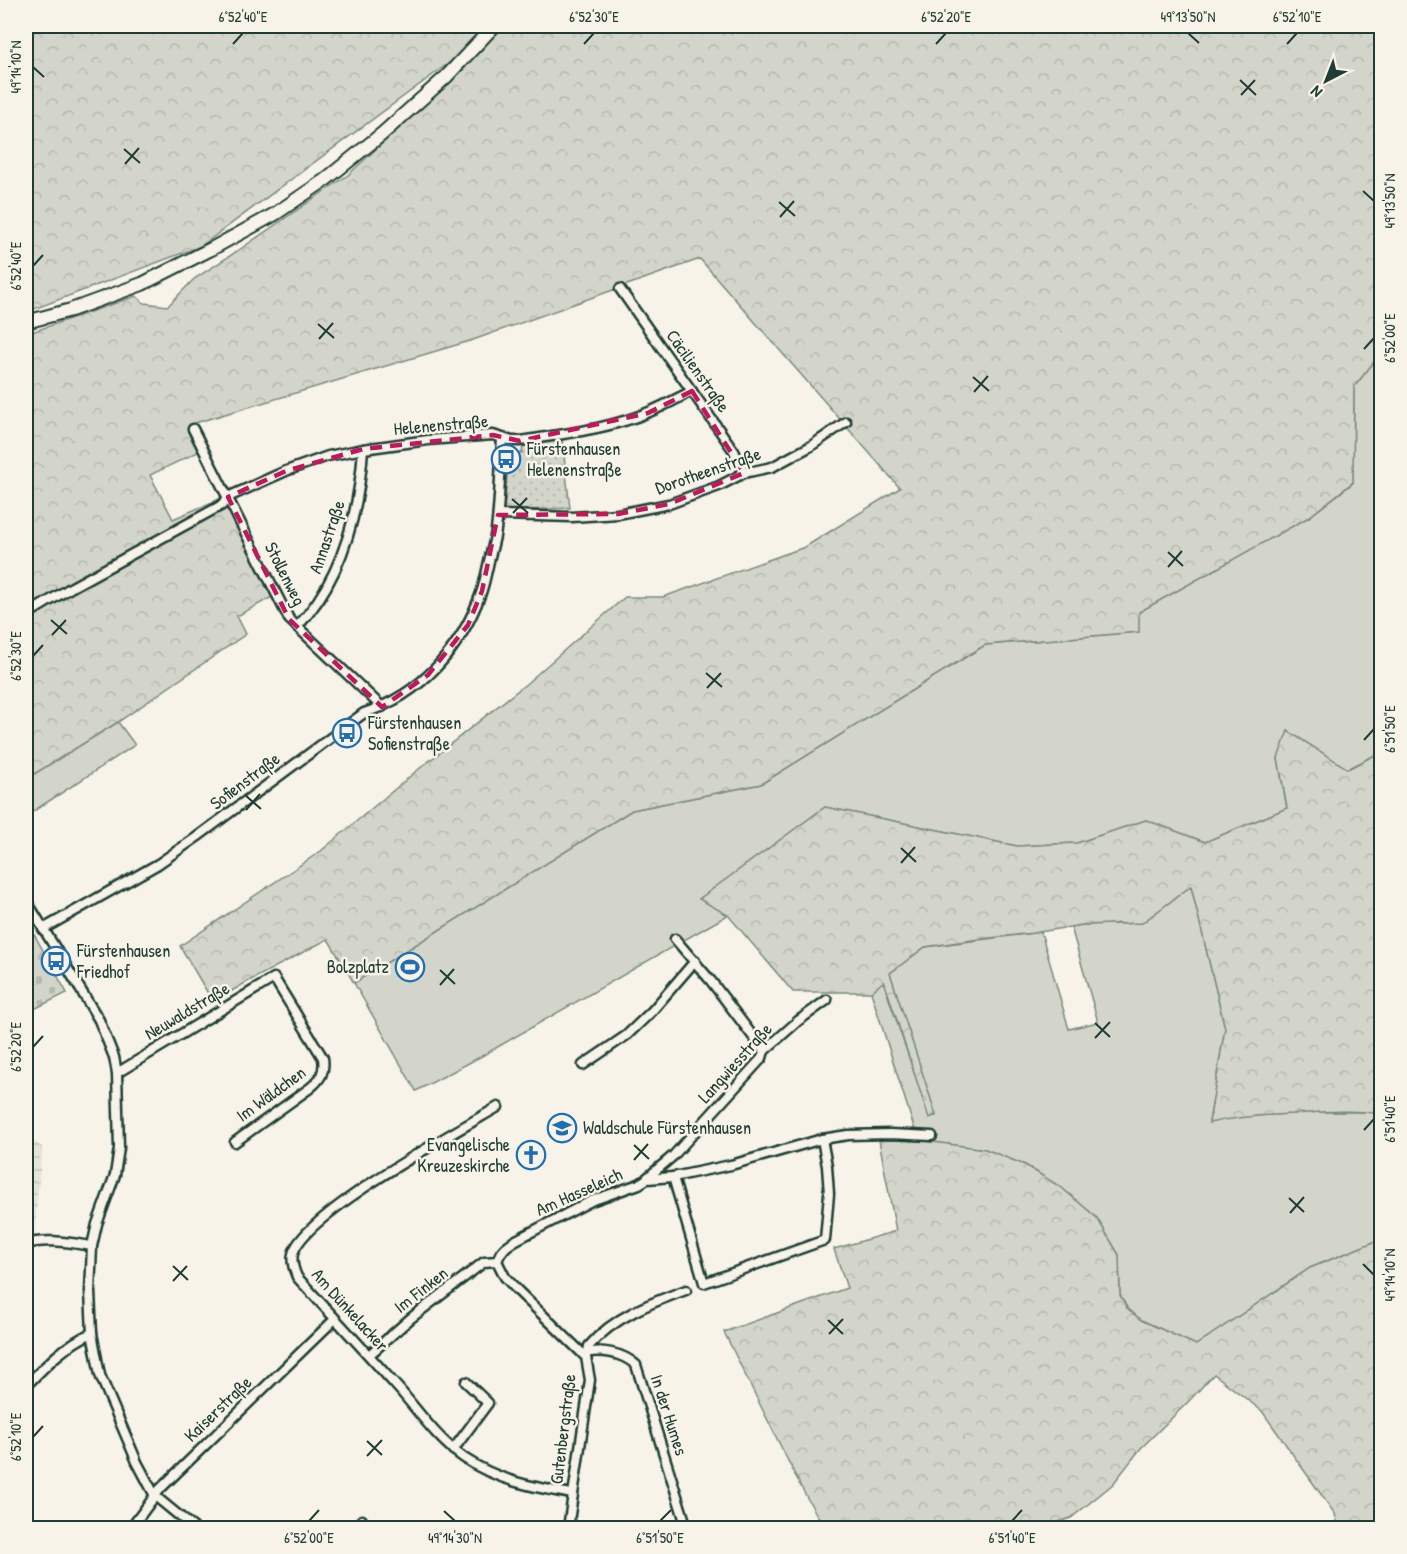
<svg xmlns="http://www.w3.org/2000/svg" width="1407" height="1554" font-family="'Patrick Hand',sans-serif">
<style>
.industrial{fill:url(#industrial-grid)}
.grass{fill:#d3d5ca;stroke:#79897f;stroke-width:1.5}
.forest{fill:url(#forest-crowns);stroke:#79897f;stroke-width:1.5}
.cemetery{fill:url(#cemetery-stones);stroke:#79897f;stroke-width:1.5}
.park{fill:url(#park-dots);stroke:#79897f;stroke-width:1.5}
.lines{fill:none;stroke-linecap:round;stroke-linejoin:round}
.minor-casing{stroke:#1f3d34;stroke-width:13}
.secondary-casing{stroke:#1f3d34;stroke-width:16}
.minor{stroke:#f7f3e8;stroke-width:8}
.secondary{stroke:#f7f3e8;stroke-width:12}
.marked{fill:none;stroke:#c2185b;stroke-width:4.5;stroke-dasharray:12 8;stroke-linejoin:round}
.ticks{fill:none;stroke:#1f3d34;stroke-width:2}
.labels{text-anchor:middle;stroke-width:5;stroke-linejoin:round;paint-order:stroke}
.street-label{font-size:18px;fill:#1f3d34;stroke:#f7f3e8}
.poi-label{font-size:18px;fill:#1f3d34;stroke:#f7f3e8;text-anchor:start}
.neatline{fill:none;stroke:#1f3d34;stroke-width:2}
.ticks-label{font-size:15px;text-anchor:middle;fill:#1f3d34}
</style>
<defs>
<pattern id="industrial-grid" width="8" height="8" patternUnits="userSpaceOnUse" patternTransform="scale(1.5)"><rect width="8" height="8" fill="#e5e4d9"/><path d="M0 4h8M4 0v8" fill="none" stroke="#c4c4bb"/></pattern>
<pattern id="forest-crowns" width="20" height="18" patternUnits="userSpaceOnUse" patternTransform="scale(1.5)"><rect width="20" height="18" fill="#d3d5ca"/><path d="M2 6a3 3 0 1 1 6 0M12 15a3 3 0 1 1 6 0" fill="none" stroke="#b5b8ae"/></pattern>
<pattern id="cemetery-stones" width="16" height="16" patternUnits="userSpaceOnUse" patternTransform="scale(1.5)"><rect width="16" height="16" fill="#d3d5ca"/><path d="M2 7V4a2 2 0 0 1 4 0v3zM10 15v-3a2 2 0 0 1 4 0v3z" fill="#b5b8ae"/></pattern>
<pattern id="park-dots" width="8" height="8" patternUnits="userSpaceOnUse" patternTransform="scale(1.5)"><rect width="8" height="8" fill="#d3d5ca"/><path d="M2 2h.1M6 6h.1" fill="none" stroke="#b5b8ae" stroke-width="1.8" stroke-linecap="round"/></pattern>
</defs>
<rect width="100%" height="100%" fill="#f7f3e8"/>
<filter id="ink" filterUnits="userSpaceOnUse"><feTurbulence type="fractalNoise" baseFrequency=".0167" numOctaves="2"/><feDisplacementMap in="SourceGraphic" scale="12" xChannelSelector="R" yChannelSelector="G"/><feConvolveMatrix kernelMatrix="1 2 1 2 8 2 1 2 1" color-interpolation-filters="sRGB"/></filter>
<g filter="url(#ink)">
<!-- industrial -->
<path class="industrial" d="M 26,1137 L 42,1147 L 34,1235 L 26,1237 Z"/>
<!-- grass -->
<g class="grass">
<path d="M 1381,353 L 1381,752 L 1348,769 L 1278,758 L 1287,808 L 1205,842 L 1146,820 L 1077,843 L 1017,846 L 825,807 L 700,899 L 728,915 L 480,1057 L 416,1091 L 354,983 L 632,810 L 761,784 L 985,645 L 1138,632 L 1139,612 L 1309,517 L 1353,483 L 1354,387 Z"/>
<path d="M 118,722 L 135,745 L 26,816 L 26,779 Z"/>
<path d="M 1191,886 L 1225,1028 L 1209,1122 L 1235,1117 L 1319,1112 L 1371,1112 L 1381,1114 L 1381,1239 L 1310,1268 L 1196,1345 L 1141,1320 L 1127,1308 L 1120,1295 L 1119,1255 L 1097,1218 L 1062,1188 L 1025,1165 L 985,1149 L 918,1140 L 871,992 L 883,981 L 929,1117 L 936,1116 L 890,973 L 925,947 L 1041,932 L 1069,1029 L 1098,1022 L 1071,927 L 1082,925 L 1142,923 Z"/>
</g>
<!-- forest -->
<g class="forest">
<path d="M 26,26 L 487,26 L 457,57 L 201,246 L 26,312 Z"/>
<path d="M 503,26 L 1381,26 L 1381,353 L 1354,387 L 1353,482 L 1309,517 L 1139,612 L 1139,632 L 985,645 L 761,784 L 632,810 L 354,983 L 328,939 L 247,982 L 213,1002 L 180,946 L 321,851 L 414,773 L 527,683 L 625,597 L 663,597 L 805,547 L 900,488 L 700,259 L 473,340 L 195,423 L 190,431 L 200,451 L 150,475 L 173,519 L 224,497 L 274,596 L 237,616 L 246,634 L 118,722 L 26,779 L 26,334 L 136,296 L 144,303 L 168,306 L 194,279 L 236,252 L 348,175 L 461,71 Z"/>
<path d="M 1288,731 L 1348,769 L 1381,752 L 1381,1114 C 1353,1109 1322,1112 1293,1114 C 1264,1115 1237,1117 1209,1123 L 1225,1028 L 1191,886 L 1142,923 L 1082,925 L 1033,933 L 972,940 L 925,947 L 890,973 L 936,1115 L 929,1118 L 884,981 L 871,992 L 793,992 L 728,915 L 699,899 L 825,807 L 1017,846 L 1077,843 L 1146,820 L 1205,842 L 1287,808 L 1278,758 Z"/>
<path d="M 879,1140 L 918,1140 L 985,1149 L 1025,1165 L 1062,1188 L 1097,1218 L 1119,1255 L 1120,1295 L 1127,1308 L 1141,1320 L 1196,1345 L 1310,1268 L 1381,1239 L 1381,1528 L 1339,1528 L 1335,1514 L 1262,1411 L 1214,1374 L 1187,1403 L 1141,1448 L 1113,1484 L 1071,1518 L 1040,1528 L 823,1528 L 822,1524 L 801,1487 L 724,1332 L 847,1288 L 834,1249 L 896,1231 Z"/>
</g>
<!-- cemetery -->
<path class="cemetery" d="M 26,920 L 67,993 L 26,1013 Z"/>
<!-- park -->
<path class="park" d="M 562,439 L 570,508 L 504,511 L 508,463 L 515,463 L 516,454 L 522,453 L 523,446 Z"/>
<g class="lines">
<!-- minor casing -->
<g class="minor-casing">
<g id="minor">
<path d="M 620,289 L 734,451 L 744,473"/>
<path d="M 193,429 L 289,619 L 382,707"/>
<path d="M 498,515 L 572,517 L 618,514 L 669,504 L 719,486 L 744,473 L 772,467 L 811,446 L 846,422"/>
<path d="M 26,615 L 72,587 L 222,505 L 228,497 L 286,471 L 328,456 L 363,449 L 428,440 L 493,435 L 512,441 L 520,441 C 562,434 610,429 649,412 C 664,406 678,398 692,391"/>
<path d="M 297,627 C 342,579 359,513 363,449"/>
<path d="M 26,900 L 99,1020 L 114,1057 L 117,1073 L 119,1148 L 115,1175 L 97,1224 L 92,1246 L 90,1292 L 92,1333 L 100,1375 L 137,1462 L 155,1496 L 194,1528"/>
<path d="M 43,929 L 158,864 L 197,837 L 364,713 C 421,695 461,649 481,593 C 485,582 487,569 490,557 C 492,548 495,539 496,530 C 500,500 500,469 502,438"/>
<path d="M 675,939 L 711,981 L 764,1051"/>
<path d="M 583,1065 L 627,1035 L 652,1011 L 695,961"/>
<path d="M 117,1073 L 274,978 L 323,1058 C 325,1072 321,1079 310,1088 L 235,1142"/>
<path d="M 498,1107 C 459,1130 302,1215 293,1254 C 291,1262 294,1270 297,1277 C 331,1314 365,1351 399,1389 C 419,1412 438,1440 464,1458 C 498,1481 533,1487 572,1494"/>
<path d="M 673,1177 L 704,1283 L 825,1240 L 829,1194 L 827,1166 L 822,1139"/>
<path d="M 647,1178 L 673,1156 L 762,1058 L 764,1051 L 798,1021 L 827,1000"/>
<path d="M 26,1244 C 46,1238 71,1243 92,1246"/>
<path d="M 497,1261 C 501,1250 506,1246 516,1240 L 591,1201 L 639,1184 L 647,1179 L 673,1177 L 731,1165 L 822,1139 L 848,1135 L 890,1134 L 932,1136"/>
<path d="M 497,1261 L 505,1277 L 517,1290 L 586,1357 L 590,1380 L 568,1528"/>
<path d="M 588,1352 L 589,1346 C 614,1317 650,1303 686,1290"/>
<path d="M 583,1354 C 599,1348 623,1353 636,1365 L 687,1528"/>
<path d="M 369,1355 L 411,1318 L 484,1262 L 497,1261"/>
<path d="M 26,1386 C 46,1365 65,1345 92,1333"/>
<path d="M 453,1450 L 488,1403 L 466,1382"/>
<path d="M 131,1528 L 160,1489 L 335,1319"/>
<path d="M 356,1528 L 362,1520"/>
</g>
</g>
<!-- secondary casing -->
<g class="secondary-casing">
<path id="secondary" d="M 26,322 L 71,310 L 142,284 L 213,248 L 275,214 L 325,180 L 382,134 L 446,77 L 494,26"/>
</g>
<!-- minor -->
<use href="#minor" class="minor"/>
<!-- secondary -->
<use href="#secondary" class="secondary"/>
</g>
</g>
<!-- marked area -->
<path class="marked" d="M 692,391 L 744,473 L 669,504 L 618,514 L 498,515 L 482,591 L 468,625 L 428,675 L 382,707 L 289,619 L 228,497 L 286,471 L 363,449 L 493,435 L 520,441 L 648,413 Z"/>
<!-- ticks -->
<path class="ticks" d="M 1188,33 L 1199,43M 233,44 L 243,33M 584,44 L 594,33M 936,44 L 946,33M 1287,44 L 1297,33M 33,67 L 44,77M 1240,80 L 1256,95M 1241,95 L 1255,80M 124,149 L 140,163M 125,164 L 139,148M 1363,191 L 1374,201M 779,202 L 795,216M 780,217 L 794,201M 33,266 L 43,255M 318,324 L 334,338M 319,339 L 333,323M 1364,349 L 1374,338M 973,377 L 989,391M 974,392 L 988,376M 512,499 L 528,513M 513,513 L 527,498M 1168,552 L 1183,566M 1168,567 L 1182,551M 51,620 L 67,634M 52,635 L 66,620M 33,656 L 43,645M 706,673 L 722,687M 707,688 L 721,673M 1364,740 L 1374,729M 245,795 L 261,809M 246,810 L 260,794M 901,848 L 916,862M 901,863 L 915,847M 440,970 L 455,984M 440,985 L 454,969M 1095,1023 L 1110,1037M 1095,1038 L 1110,1022M 33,1047 L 43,1036M 1364,1130 L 1374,1119M 634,1145 L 649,1159M 634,1160 L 648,1144M 1289,1198 L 1304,1212M 1290,1213 L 1304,1197M 1363,1264 L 1374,1275M 173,1266 L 188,1280M 173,1281 L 187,1266M 828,1320 L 843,1334M 829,1334 L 843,1319M 33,1437 L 43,1426M 367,1441 L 382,1455M 367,1456 L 382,1440M 444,1511 L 455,1521M 309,1521 L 319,1510M 660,1521 L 671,1510M 1012,1521 L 1022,1510"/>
<!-- icons -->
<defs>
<g id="bus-ring" transform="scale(1.5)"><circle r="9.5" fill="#f7f3e8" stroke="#1f6fb2" stroke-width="1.5"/><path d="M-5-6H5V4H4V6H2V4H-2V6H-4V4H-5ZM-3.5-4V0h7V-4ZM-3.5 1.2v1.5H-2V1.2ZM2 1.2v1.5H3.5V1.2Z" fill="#1f6fb2"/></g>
<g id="stadium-ring" transform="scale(1.5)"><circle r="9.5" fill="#f7f3e8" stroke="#1f6fb2" stroke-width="1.5"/><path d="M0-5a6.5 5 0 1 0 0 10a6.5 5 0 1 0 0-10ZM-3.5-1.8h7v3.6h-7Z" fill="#1f6fb2"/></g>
<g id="school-ring" transform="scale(1.5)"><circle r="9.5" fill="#f7f3e8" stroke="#1f6fb2" stroke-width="1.5"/><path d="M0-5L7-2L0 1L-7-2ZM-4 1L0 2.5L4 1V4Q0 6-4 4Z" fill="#1f6fb2"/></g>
<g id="church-ring" transform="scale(1.5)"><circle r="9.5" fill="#f7f3e8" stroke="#1f6fb2" stroke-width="1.5"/><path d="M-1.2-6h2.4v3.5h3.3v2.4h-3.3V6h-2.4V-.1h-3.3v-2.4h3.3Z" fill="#1f6fb2"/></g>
</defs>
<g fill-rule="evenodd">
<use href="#bus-ring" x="506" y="459"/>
<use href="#bus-ring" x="347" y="733"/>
<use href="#bus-ring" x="56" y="961"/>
<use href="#stadium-ring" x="410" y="967"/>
<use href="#school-ring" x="562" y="1128"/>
<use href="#church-ring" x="531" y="1155"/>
</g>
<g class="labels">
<!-- street labels -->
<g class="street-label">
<text transform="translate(698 371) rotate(55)" y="6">Cäcilienstraße</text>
<text transform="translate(441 425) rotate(-5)" y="6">Helenenstraße</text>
<text transform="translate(708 471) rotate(-19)" y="6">Dorotheenstraße</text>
<text transform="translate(327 537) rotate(-71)" y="6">Annastraße</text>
<text transform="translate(285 574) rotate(63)" y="6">Stollenweg</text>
<text transform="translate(245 781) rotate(-37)" y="6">Sofienstraße</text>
<text transform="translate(187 1011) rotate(-31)" y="6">Neuwaldstraße</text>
<text transform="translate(735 1063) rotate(-48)" y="6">Langwiesstraße</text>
<text transform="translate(271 1094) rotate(-36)" y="6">Im Wäldchen</text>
<text transform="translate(579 1192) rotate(-24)" y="6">Am Hasseleich</text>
<text transform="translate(421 1290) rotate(-38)" y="6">Im Finken</text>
<text transform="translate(350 1310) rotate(48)" y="6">Am Dünkelacker</text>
<text transform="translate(218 1409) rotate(-44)" y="6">Kaiserstraße</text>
<text transform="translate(669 1415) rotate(72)" y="6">In der Humes</text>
<text transform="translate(563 1429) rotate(-83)" y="6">Gutenbergstraße</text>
</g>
<!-- poi labels -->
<g class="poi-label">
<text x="527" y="455">Fürstenhausen<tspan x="527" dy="21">Helenenstraße</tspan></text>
<text x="368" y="729">Fürstenhausen<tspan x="368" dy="21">Sofienstraße</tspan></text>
<text x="77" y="957">Fürstenhausen<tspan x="77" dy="21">Friedhof</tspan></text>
<text x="389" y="973" text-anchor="end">Bolzplatz</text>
<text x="583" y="1134">Waldschule Fürstenhausen</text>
<text x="510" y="1151" text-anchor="end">Evangelische<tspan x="510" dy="21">Kreuzeskirche</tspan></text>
</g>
</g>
<!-- margin -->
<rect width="1407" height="1554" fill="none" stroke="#f7f3e8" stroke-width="66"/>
<!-- north arrow -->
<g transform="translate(1326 81) rotate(222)" stroke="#f7f3e8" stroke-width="4.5" paint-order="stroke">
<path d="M0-4.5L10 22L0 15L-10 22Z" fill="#1f3d34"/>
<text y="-9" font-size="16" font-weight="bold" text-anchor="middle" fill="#1f3d34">N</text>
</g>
<rect x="33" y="33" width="1341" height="1488" class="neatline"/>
<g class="ticks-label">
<text x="243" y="22">6°52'40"E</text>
<text x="594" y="22">6°52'30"E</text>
<text x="946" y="22">6°52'20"E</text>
<text x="1188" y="22">49°13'50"N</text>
<text x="1297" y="22">6°52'10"E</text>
<text transform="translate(16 67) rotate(-90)" y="5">49°14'10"N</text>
<text transform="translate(1390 201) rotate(-90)" y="5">49°13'50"N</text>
<text transform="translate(16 266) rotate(-90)" y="5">6°52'40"E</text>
<text transform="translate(1390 338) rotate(-90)" y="5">6°52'00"E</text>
<text transform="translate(16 656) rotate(-90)" y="5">6°52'30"E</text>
<text transform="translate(1390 729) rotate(-90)" y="5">6°51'50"E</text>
<text transform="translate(16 1047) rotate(-90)" y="5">6°52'20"E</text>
<text transform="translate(1390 1119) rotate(-90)" y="5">6°51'40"E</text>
<text transform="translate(1390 1275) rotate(-90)" y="5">49°14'10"N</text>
<text transform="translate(16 1437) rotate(-90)" y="5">6°52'10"E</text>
<text x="309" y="1543">6°52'00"E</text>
<text x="455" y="1543">49°14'30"N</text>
<text x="660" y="1543">6°51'50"E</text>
<text x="1012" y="1543">6°51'40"E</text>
</g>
</svg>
